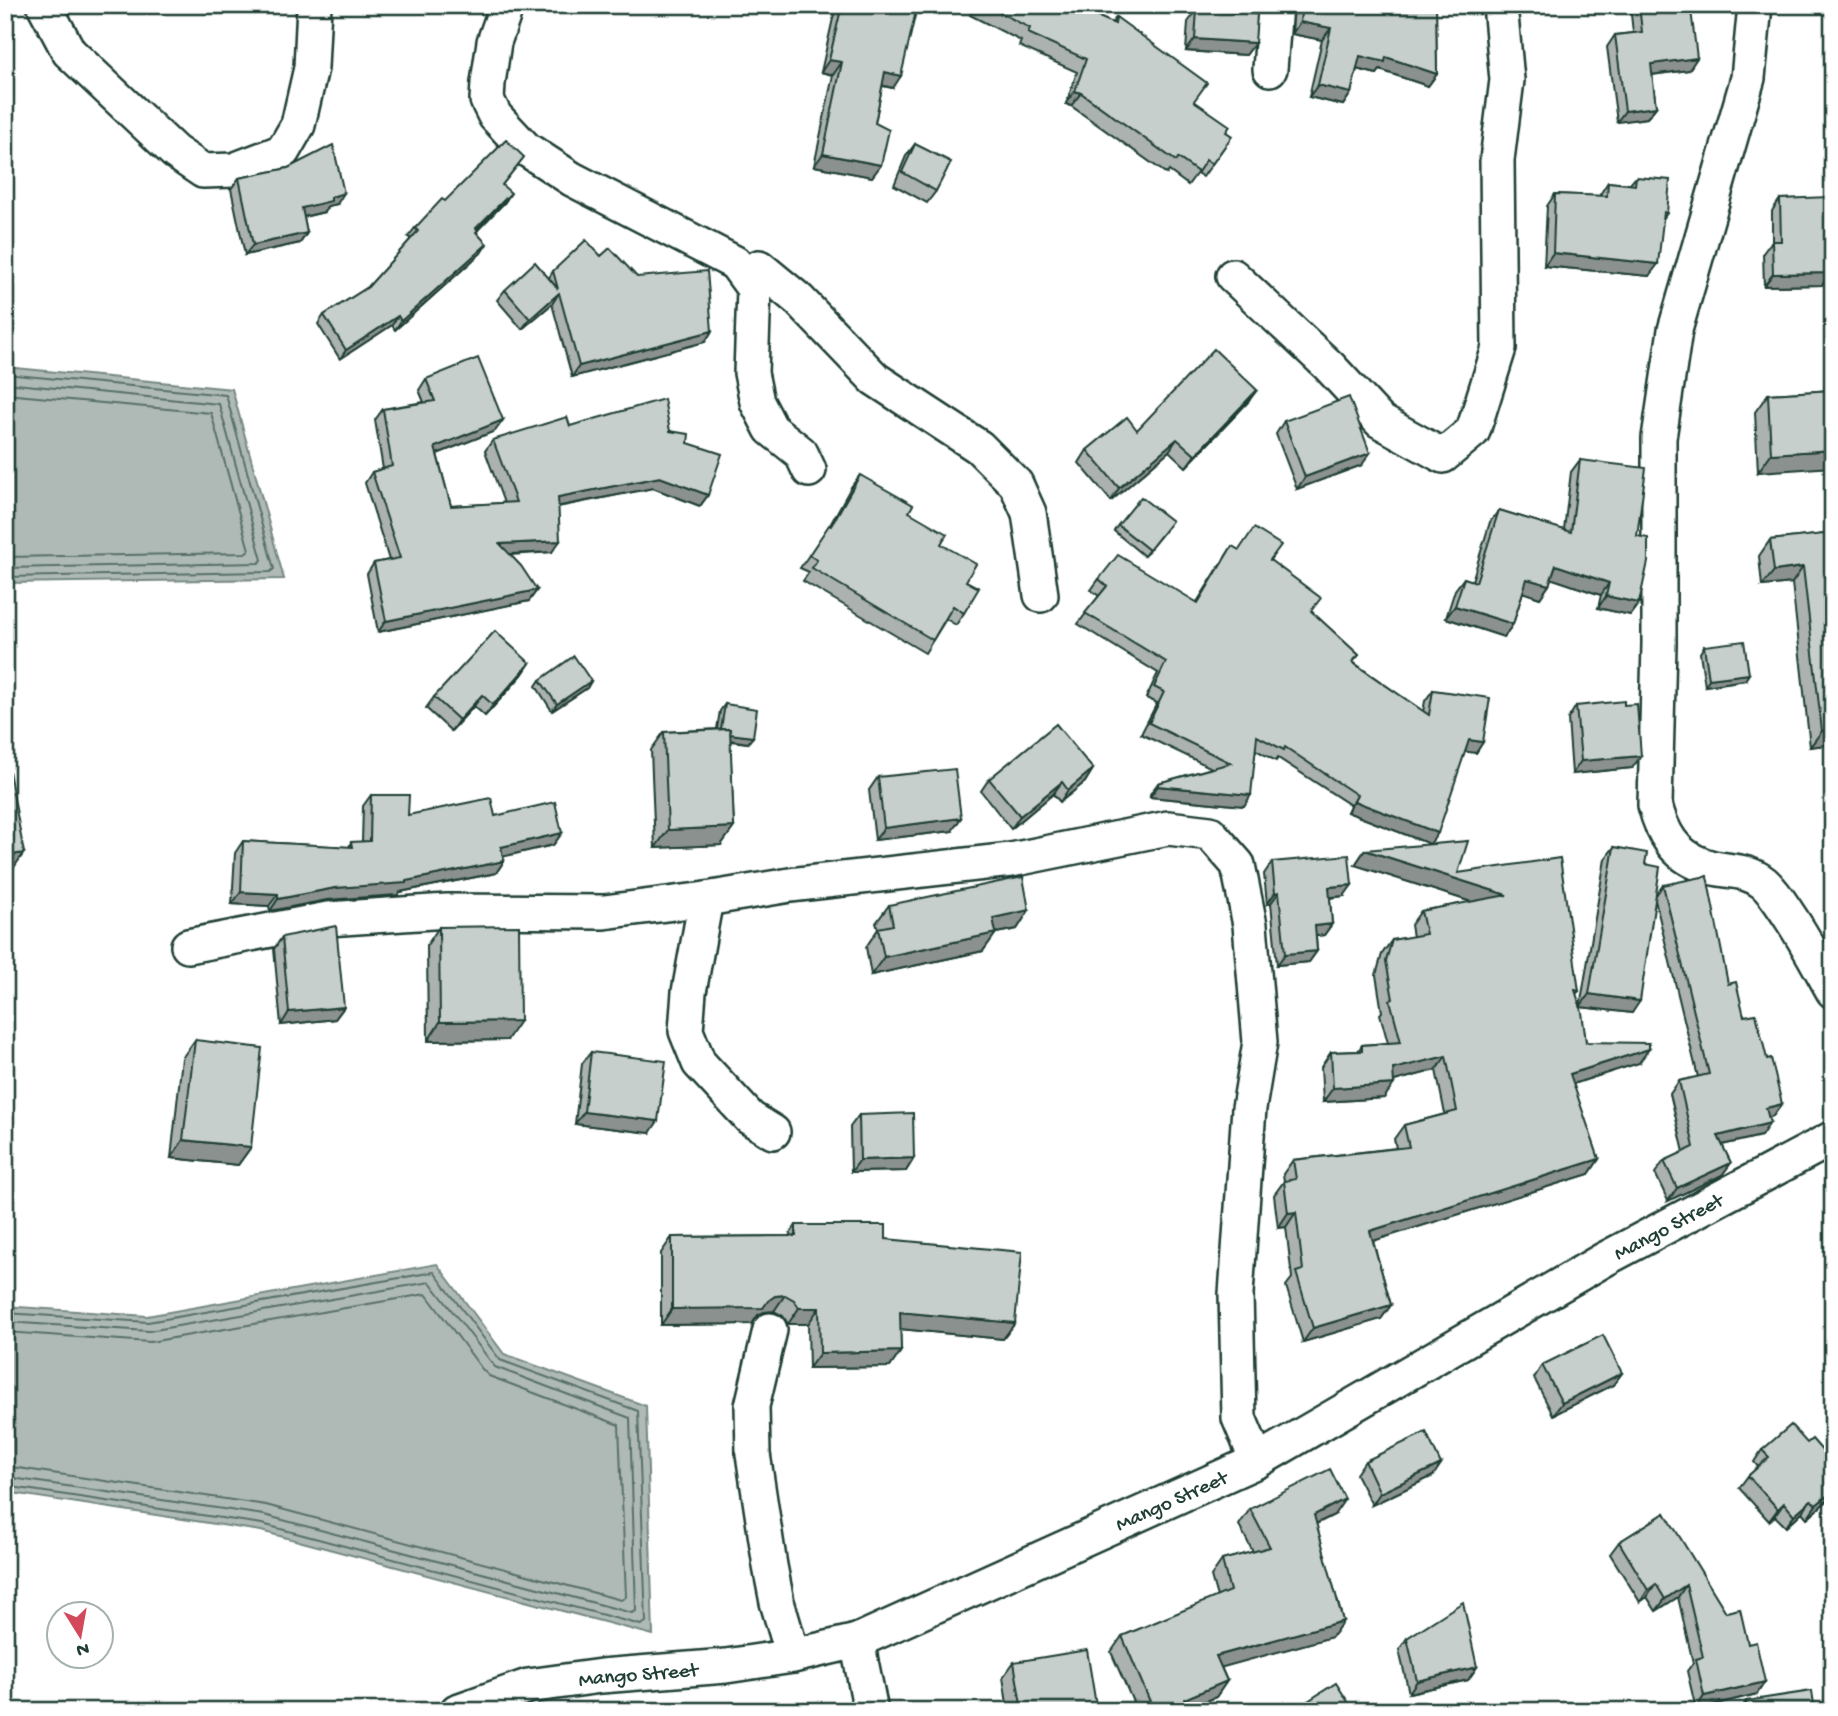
<svg xmlns="http://www.w3.org/2000/svg" width="1838" height="1716" font-family="'Gochi Hand',sans-serif">
<style>
.water{fill:#afbab7;stroke:#758883;stroke-width:2}
.lines{fill:none;stroke-linecap:round;stroke-linejoin:round}
.shore{stroke:#596f68;stroke-width:2}
.minor-casing{stroke:#1f3d34;stroke-width:38}
.minor{stroke:#fff;stroke-width:33}
.wall{fill:#abb2af;stroke:#1f3d34;stroke-width:2}
.shaded-wall{fill:#8b918f;stroke:#1f3d34;stroke-width:2}
.building{fill:#c7cfcc;stroke:#1f3d34;stroke-width:2}
.labels{text-anchor:middle;stroke-width:5;stroke-linejoin:round;paint-order:stroke}
.street-label{font-size:21px;fill:#1f3d34;stroke:#fff}
</style>
<rect width="100%" height="100%" fill="#fff"/>
<filter id="ink" filterUnits="userSpaceOnUse"><feTurbulence type="fractalNoise" baseFrequency=".0143" numOctaves="2"/><feDisplacementMap in="SourceGraphic" scale="14" xChannelSelector="R" yChannelSelector="G"/><feConvolveMatrix kernelMatrix="1 2 1 2 8 2 1 2 1" color-interpolation-filters="sRGB"/></filter>
<g filter="url(#ink)">
<!-- water -->
<g class="water">
<path d="M 5,367 L 232,389 L 284,579 L 5,583 Z"/>
<path d="M 437,1264 L 504,1354 L 646,1406 L 653,1635 L 261,1531 L 5,1492 L 5,1306 L 147,1316 Z"/>
</g>
<g class="lines">
<!-- shore -->
<g class="shore">
<path d="M 5,374 L 226,395 L 274,569 L 270,572 L 5,577"/>
<path d="M 5,383 L 219,404 L 262,560 L 259,563 L 5,568"/>
<path d="M 5,394 L 211,413 L 249,550 L 245,553 L 5,557"/>
<path d="M 5,1313 L 148,1322 L 434,1272 L 500,1360 L 638,1411 L 646,1622 L 641,1625 L 262,1524 L 5,1486"/>
<path d="M 5,1322 L 149,1331 L 430,1282 L 495,1367 L 630,1418 L 636,1611 L 632,1613 L 264,1515 L 5,1477"/>
<path d="M 5,1332 L 150,1342 L 426,1294 L 482,1369 L 489,1376 L 619,1425 L 626,1597 L 621,1600 L 266,1505 L 5,1466"/>
</g>
<!-- minor casing -->
<g class="minor-casing">
<g id="minor">
<path d="M 44,5 L 69,52 L 175,152 L 203,171 L 234,170 L 283,151 L 298,125 L 311,68 L 314,5"/>
<path d="M 507,5 L 494,42 L 488,83 L 487,100 L 495,116 L 526,149 L 572,179 L 735,263 L 754,289 L 751,373 L 757,402 L 771,429 L 801,453 L 809,470"/>
<path d="M 1755,5 L 1748,78 L 1675,330 L 1659,438 L 1659,644 L 1655,805 C 1662,832 1674,855 1703,865 C 1724,873 1744,867 1764,883 C 1775,893 1782,905 1790,917 C 1806,941 1819,966 1833,991"/>
<path d="M 1270,69 L 1275,5"/>
<path d="M 759,267 L 799,300 L 875,379 L 979,447 L 1016,484 L 1029,513 L 1041,595"/>
<path d="M 1233,276 L 1329,366 L 1380,421 L 1443,456 L 1473,431 L 1499,348 L 1497,160 L 1507,80 L 1500,5"/>
<path d="M 706,899 L 689,992 L 686,1031 L 699,1063 L 750,1118 L 773,1132"/>
<path d="M 188,946 L 328,919 L 447,911 L 604,912 L 706,899 L 790,885 L 1011,860 L 1168,828 L 1210,833 L 1238,865 L 1250,925 L 1260,1042 L 1249,1108 L 1236,1294 L 1239,1418 L 1257,1461"/>
<path d="M 770,1330 L 752,1406 L 753,1454 L 770,1566 L 777,1602 L 793,1656"/>
<path d="M 857,1641 L 871,1711"/>
<path id="s1" d="M 457,1711 L 528,1686 L 601,1676 L 726,1666 L 793,1656 L 857,1641 L 1257,1461 L 1605,1259 L 1833,1138"/>
</g>
</g>
<!-- minor -->
<use href="#minor" class="minor"/>
</g>
<!-- wall -->
<g class="wall">
<path d="M 836,5 L 907,5 L 893,88 L 882,86 L 875,123 L 881,165 L 872,177 L 814,166 L 833,75 L 821,72 Z"/>
<path d="M 975,5 L 1071,5 L 1112,23 L 1116,17 L 1194,102 L 1226,132 L 1232,136 L 1203,177 L 1197,173 L 1188,185 L 1169,171 L 1167,174 L 1071,106 L 1066,104 L 1077,72 L 1019,46 L 1021,41 L 970,15 Z"/>
<path d="M 1294,5 L 1436,5 L 1437,74 L 1428,86 L 1380,70 L 1377,74 L 1357,69 L 1351,93 L 1343,105 L 1309,97 L 1322,40 L 1292,34 Z"/>
<path d="M 1630,5 L 1670,5 L 1671,12 L 1689,70 L 1652,75 L 1656,107 L 1647,118 L 1617,122 L 1607,47 L 1615,35 L 1633,33 Z"/>
<path d="M 1197,10 L 1255,43 L 1246,55 L 1186,51 L 1188,22 Z"/>
<path d="M 915,144 L 936,191 L 927,203 L 894,185 L 906,156 Z"/>
<path d="M 524,157 L 502,185 L 505,202 L 478,230 L 477,232 L 481,253 L 395,330 L 392,325 L 340,359 L 318,324 L 324,315 L 368,287 L 411,239 L 408,237 L 415,228 L 445,201 Z"/>
<path d="M 288,168 L 337,204 L 328,206 L 324,212 L 304,217 L 307,233 L 300,243 L 245,255 L 231,189 L 239,178 Z"/>
<path d="M 1636,177 L 1667,213 L 1663,219 L 1649,276 L 1544,266 L 1547,206 L 1555,194 L 1599,196 L 1608,182 L 1630,184 Z"/>
<path d="M 1780,199 L 1830,273 L 1822,285 L 1764,286 L 1763,253 L 1772,241 L 1772,211 Z"/>
<path d="M 601,256 L 637,277 L 712,331 L 705,342 L 572,377 L 552,304 L 522,329 L 497,300 L 505,290 L 549,278 L 553,271 Z"/>
<path d="M 426,379 L 503,420 L 495,431 L 437,454 L 451,506 L 504,503 L 485,451 L 493,440 L 570,426 L 670,431 L 688,443 L 708,495 L 700,506 L 653,488 L 558,507 L 552,552 L 510,555 L 537,590 L 529,601 L 378,632 L 367,574 L 374,563 L 389,560 L 365,483 L 372,472 L 383,469 L 375,420 L 383,409 L 424,402 L 419,390 Z"/>
<path d="M 1833,390 L 1758,472 L 1755,412 L 1768,394 Z"/>
<path d="M 1248,402 L 1186,467 L 1169,451 L 1111,501 L 1079,463 L 1087,450 L 1137,430 Z"/>
<path d="M 1284,421 L 1362,465 L 1297,489 L 1276,434 Z"/>
<path d="M 1580,460 L 1637,536 L 1639,603 L 1630,615 L 1598,608 L 1601,595 L 1551,578 L 1549,585 L 1540,598 L 1523,592 L 1513,624 L 1504,637 L 1446,618 L 1455,590 L 1464,578 L 1472,581 L 1490,522 L 1499,510 L 1564,530 L 1571,472 Z"/>
<path d="M 860,475 L 909,512 L 941,544 L 966,581 L 964,613 L 956,625 L 946,619 L 925,653 L 803,581 L 809,572 L 800,568 L 830,525 L 851,487 Z"/>
<path d="M 1118,525 L 1168,527 L 1144,556 L 1114,531 Z"/>
<path d="M 1833,533 L 1833,744 L 1810,747 L 1792,583 L 1762,586 L 1759,556 L 1770,540 Z"/>
<path d="M 1232,546 L 1239,550 L 1270,560 L 1311,611 L 1359,655 L 1353,662 L 1423,712 L 1425,701 L 1433,690 L 1483,742 L 1476,753 L 1465,751 L 1430,844 L 1347,812 L 1350,805 L 1278,758 L 1276,761 L 1256,750 L 1244,806 L 1150,797 L 1150,794 L 1158,783 L 1212,768 L 1141,734 L 1157,703 L 1146,698 L 1158,673 L 1078,624 L 1099,596 L 1091,590 L 1099,579 L 1197,602 Z"/>
<path d="M 1704,646 L 1745,680 L 1705,686 L 1700,653 Z"/>
<path d="M 530,663 L 522,675 L 485,716 L 474,706 L 451,731 L 426,708 L 434,697 Z"/>
<path d="M 540,680 L 591,681 L 587,688 L 552,711 L 536,686 Z"/>
<path d="M 725,704 L 748,743 L 730,741 L 734,827 L 721,845 L 655,848 L 651,750 L 664,732 L 717,729 L 720,711 Z"/>
<path d="M 1576,706 L 1632,768 L 1572,774 L 1568,719 Z"/>
<path d="M 1093,769 L 1085,782 L 1060,802 L 1053,794 L 1011,829 L 981,791 L 989,779 Z"/>
<path d="M 878,777 L 952,831 L 875,840 L 869,790 Z"/>
<path d="M 371,795 L 408,815 L 495,816 L 562,833 L 553,845 L 503,856 L 504,861 L 496,873 L 400,892 L 398,895 L 327,900 L 270,911 L 269,906 L 232,904 L 235,853 L 243,841 L 349,847 L 351,842 L 362,842 L 363,806 Z"/>
<path d="M 1614,847 L 1645,864 L 1656,895 L 1663,885 L 1728,984 L 1767,1059 L 1782,1104 L 1773,1116 L 1768,1118 L 1761,1136 L 1722,1145 L 1731,1163 L 1722,1175 L 1668,1201 L 1655,1173 L 1664,1161 L 1684,1152 L 1670,1094 L 1679,1081 L 1698,1077 L 1655,900 L 1632,1013 L 1580,1007 L 1586,1042 L 1639,1063 L 1573,1084 L 1599,1159 L 1589,1174 L 1373,1241 L 1391,1305 L 1381,1319 L 1303,1342 L 1286,1286 L 1292,1278 L 1286,1227 L 1278,1228 L 1274,1195 L 1284,1181 L 1283,1174 L 1293,1160 L 1396,1148 L 1394,1139 L 1404,1125 L 1445,1114 L 1436,1070 L 1394,1081 L 1384,1098 L 1323,1102 L 1321,1067 L 1331,1052 L 1358,1051 L 1362,1045 L 1388,1043 L 1380,1014 L 1382,1012 L 1376,975 L 1382,954 L 1392,940 L 1413,937 L 1411,925 L 1421,911 L 1472,902 L 1355,865 L 1365,850 L 1458,873 L 1579,991 L 1576,994 L 1580,1007 L 1605,859 Z"/>
<path d="M 1272,862 L 1344,896 L 1330,898 L 1332,924 L 1324,935 L 1316,936 L 1317,951 L 1309,962 L 1277,965 L 1271,903 L 1267,904 L 1264,874 Z"/>
<path d="M 889,905 L 1029,910 L 1017,929 L 996,933 L 983,951 L 871,975 L 866,947 L 878,929 L 876,923 Z"/>
<path d="M 439,927 L 507,1040 L 428,1041 L 427,945 Z"/>
<path d="M 282,937 L 344,1007 L 335,1019 L 281,1025 L 274,949 Z"/>
<path d="M 195,1040 L 251,1147 L 238,1165 L 171,1158 L 182,1058 Z"/>
<path d="M 591,1052 L 650,1133 L 575,1124 L 582,1064 Z"/>
<path d="M 859,1115 L 914,1158 L 906,1171 L 851,1172 L 850,1127 Z"/>
<path d="M 796,1225 L 886,1239 L 1015,1323 L 1003,1339 L 900,1329 L 901,1351 L 890,1367 L 809,1368 L 808,1324 L 788,1324 L 783,1316 L 774,1311 L 764,1312 L 758,1315 L 752,1324 L 661,1325 L 661,1253 L 672,1237 L 789,1236 Z"/>
<path d="M 1542,1365 L 1622,1373 L 1613,1385 L 1553,1415 L 1534,1378 Z"/>
<path d="M 1807,1443 L 1833,1463 L 1833,1496 L 1807,1518 L 1802,1512 L 1786,1527 L 1775,1516 L 1769,1521 L 1739,1488 L 1748,1476 L 1758,1467 L 1754,1462 L 1762,1450 Z"/>
<path d="M 1365,1461 L 1433,1476 L 1372,1505 L 1356,1474 Z"/>
<path d="M 1250,1509 L 1334,1515 L 1316,1524 L 1343,1621 L 1332,1637 L 1221,1667 L 1227,1681 L 1216,1697 L 1187,1709 L 1188,1711 L 1137,1711 L 1111,1652 L 1122,1636 L 1217,1597 L 1211,1576 L 1222,1560 L 1253,1552 L 1239,1525 Z"/>
<path d="M 1665,1513 L 1757,1694 L 1696,1709 L 1687,1671 L 1693,1663 L 1678,1597 L 1656,1611 L 1647,1597 L 1640,1602 L 1610,1554 L 1619,1542 Z"/>
<path d="M 1407,1638 L 1477,1667 L 1468,1680 L 1409,1693 L 1399,1650 Z"/>
<path d="M 1014,1662 L 1097,1711 L 1008,1711 L 1003,1677 Z"/>
<path d="M 1746,1701 L 1815,1711 L 1740,1711 Z"/>
</g>
<!-- shaded-wall -->
<g class="shaded-wall">
<path d="M 1300,22 L 1331,28 L 1322,40 L 1292,34 Z"/>
<path d="M 1195,39 L 1255,43 L 1246,55 L 1186,51 Z"/>
<path d="M 1360,56 L 1386,57 L 1437,74 L 1428,86 L 1380,70 L 1377,74 L 1352,68 Z"/>
<path d="M 1697,58 L 1689,70 L 1642,76 L 1651,64 Z"/>
<path d="M 829,60 L 842,62 L 833,75 L 821,72 Z"/>
<path d="M 885,72 L 901,76 L 893,88 L 876,84 Z"/>
<path d="M 1318,85 L 1351,93 L 1343,105 L 1309,97 Z"/>
<path d="M 1075,91 L 1081,93 L 1071,106 L 1066,104 Z"/>
<path d="M 1656,107 L 1647,118 L 1617,122 L 1625,111 Z"/>
<path d="M 823,154 L 881,165 L 872,177 L 814,166 Z"/>
<path d="M 344,193 L 337,204 L 328,206 L 324,212 L 294,219 L 302,208 L 331,197 Z"/>
<path d="M 511,193 L 505,202 L 470,237 L 476,228 Z"/>
<path d="M 307,233 L 300,243 L 245,255 L 253,245 Z"/>
<path d="M 487,244 L 481,253 L 395,330 L 401,321 Z"/>
<path d="M 1553,253 L 1658,264 L 1649,276 L 1544,266 Z"/>
<path d="M 1830,273 L 1822,285 L 1764,286 L 1773,274 Z"/>
<path d="M 559,293 L 552,304 L 522,329 L 530,319 Z"/>
<path d="M 398,316 L 392,325 L 340,359 L 346,350 Z"/>
<path d="M 712,331 L 705,342 L 572,377 L 579,366 Z"/>
<path d="M 1257,390 L 1248,402 L 1186,467 L 1195,455 Z"/>
<path d="M 503,420 L 495,431 L 427,458 L 435,447 Z"/>
<path d="M 1177,439 L 1169,451 L 1111,501 L 1119,488 Z"/>
<path d="M 1833,450 L 1833,467 L 1758,472 L 1771,454 Z"/>
<path d="M 1370,453 L 1362,465 L 1297,489 L 1305,477 Z"/>
<path d="M 660,477 L 708,495 L 700,506 L 653,488 L 550,508 L 558,497 Z"/>
<path d="M 560,541 L 552,552 L 492,555 L 500,544 Z"/>
<path d="M 1556,565 L 1609,583 L 1601,595 L 1547,577 Z"/>
<path d="M 1803,567 L 1792,583 L 1762,586 L 1774,571 Z"/>
<path d="M 1527,579 L 1549,585 L 1540,598 L 1519,591 Z"/>
<path d="M 537,590 L 529,601 L 378,632 L 386,621 Z"/>
<path d="M 1606,596 L 1639,603 L 1630,615 L 1598,608 Z"/>
<path d="M 1455,606 L 1513,624 L 1504,637 L 1446,618 Z"/>
<path d="M 530,663 L 522,675 L 485,716 L 493,705 Z"/>
<path d="M 1749,674 L 1745,680 L 1705,686 L 1709,679 Z"/>
<path d="M 591,681 L 587,688 L 552,711 L 557,704 Z"/>
<path d="M 482,695 L 474,706 L 451,731 L 459,720 Z"/>
<path d="M 1833,729 L 1833,744 L 1810,747 L 1822,731 Z"/>
<path d="M 720,732 L 753,737 L 748,743 L 716,738 Z"/>
<path d="M 1469,740 L 1483,742 L 1476,753 L 1461,751 Z"/>
<path d="M 1641,756 L 1632,768 L 1572,774 L 1581,761 Z"/>
<path d="M 1093,769 L 1085,782 L 1060,802 L 1068,790 Z"/>
<path d="M 1062,782 L 1053,794 L 1011,829 L 1020,816 Z"/>
<path d="M 1158,786 L 1251,795 L 1244,806 L 1150,797 Z"/>
<path d="M 1354,801 L 1438,833 L 1430,844 L 1347,812 Z"/>
<path d="M 961,818 L 952,831 L 875,840 L 884,828 Z"/>
<path d="M 734,827 L 721,845 L 655,848 L 668,830 Z"/>
<path d="M 562,833 L 553,845 L 493,859 L 501,847 Z"/>
<path d="M 1365,850 L 1507,895 L 1497,910 L 1355,865 Z"/>
<path d="M 24,853 L 12,870 L 5,871 L 5,856 Z"/>
<path d="M 504,861 L 496,873 L 400,892 L 398,895 L 327,900 L 270,911 L 278,899 L 335,888 L 406,881 Z"/>
<path d="M 1352,885 L 1344,896 L 1321,898 L 1329,887 Z"/>
<path d="M 241,892 L 278,894 L 269,906 L 232,904 Z"/>
<path d="M 1279,892 L 1271,903 L 1267,904 L 1275,893 Z"/>
<path d="M 1029,910 L 1017,929 L 980,936 L 993,918 Z"/>
<path d="M 1332,924 L 1324,935 L 1307,937 L 1315,926 Z"/>
<path d="M 996,933 L 983,951 L 871,975 L 884,957 Z"/>
<path d="M 1317,951 L 1309,962 L 1277,965 L 1285,954 Z"/>
<path d="M 1589,994 L 1640,1001 L 1632,1013 L 1580,1007 Z"/>
<path d="M 344,1007 L 335,1019 L 281,1025 L 289,1012 Z"/>
<path d="M 520,1021 L 507,1040 L 428,1041 L 440,1022 Z"/>
<path d="M 1649,1049 L 1639,1063 L 1560,1088 L 1570,1074 Z"/>
<path d="M 1446,1056 L 1436,1070 L 1383,1084 L 1393,1069 Z"/>
<path d="M 1394,1084 L 1384,1098 L 1323,1102 L 1333,1088 Z"/>
<path d="M 1782,1104 L 1773,1116 L 1758,1121 L 1766,1108 Z"/>
<path d="M 584,1112 L 658,1121 L 650,1133 L 575,1124 Z"/>
<path d="M 1770,1123 L 1761,1136 L 1709,1148 L 1718,1136 Z"/>
<path d="M 183,1140 L 251,1147 L 238,1165 L 171,1158 Z"/>
<path d="M 914,1158 L 906,1171 L 851,1172 L 860,1160 Z"/>
<path d="M 1599,1159 L 1589,1174 L 1360,1245 L 1370,1231 Z"/>
<path d="M 1731,1163 L 1722,1175 L 1668,1201 L 1677,1188 Z"/>
<path d="M 1296,1212 L 1286,1227 L 1278,1228 L 1288,1213 Z"/>
<path d="M 785,1295 L 774,1311 L 764,1312 L 758,1315 L 752,1324 L 661,1325 L 672,1309 Z"/>
<path d="M 1391,1305 L 1381,1319 L 1303,1342 L 1313,1328 Z"/>
<path d="M 799,1308 L 819,1308 L 808,1324 L 788,1324 Z"/>
<path d="M 900,1312 L 1015,1323 L 1003,1339 L 889,1328 Z"/>
<path d="M 901,1351 L 890,1367 L 809,1368 L 820,1353 Z"/>
<path d="M 1622,1373 L 1613,1385 L 1553,1415 L 1562,1403 Z"/>
<path d="M 1441,1464 L 1433,1476 L 1372,1505 L 1380,1493 Z"/>
<path d="M 1833,1491 L 1833,1496 L 1807,1518 L 1816,1505 Z"/>
<path d="M 1345,1499 L 1334,1515 L 1303,1530 L 1314,1515 Z"/>
<path d="M 1811,1500 L 1802,1512 L 1786,1527 L 1794,1515 Z"/>
<path d="M 1784,1503 L 1775,1516 L 1769,1521 L 1778,1509 Z"/>
<path d="M 1656,1584 L 1647,1597 L 1640,1602 L 1648,1590 Z"/>
<path d="M 1686,1585 L 1678,1597 L 1656,1611 L 1665,1599 Z"/>
<path d="M 1343,1621 L 1332,1637 L 1205,1672 L 1216,1656 Z"/>
<path d="M 1477,1667 L 1468,1680 L 1409,1693 L 1417,1681 Z"/>
<path d="M 1227,1681 L 1216,1697 L 1183,1711 L 1184,1699 Z"/>
<path d="M 1765,1682 L 1757,1694 L 1696,1709 L 1704,1696 Z"/>
</g>
<!-- building -->
<g class="building">
<path d="M 842,5 L 907,5 L 917,7 L 901,76 L 885,72 L 875,123 L 889,130 L 881,165 L 823,154 L 842,62 L 829,60 Z"/>
<path d="M 985,5 L 1071,5 L 1115,24 L 1116,17 L 1207,83 L 1194,101 L 1230,126 L 1226,132 L 1232,136 L 1212,164 L 1206,160 L 1198,172 L 1178,158 L 1176,161 L 1081,93 L 1075,91 L 1086,59 L 1028,33 L 1030,28 Z"/>
<path d="M 1302,5 L 1436,5 L 1437,74 L 1386,57 L 1385,62 L 1360,56 L 1351,93 L 1318,85 L 1331,28 L 1300,22 Z"/>
<path d="M 1639,5 L 1670,5 L 1671,12 L 1691,10 L 1697,58 L 1651,64 L 1656,107 L 1625,111 L 1615,35 L 1642,32 Z"/>
<path d="M 1197,10 L 1257,14 L 1255,43 L 1195,39 Z"/>
<path d="M 506,140 L 524,157 L 502,185 L 511,193 L 476,228 L 478,230 L 476,232 L 487,244 L 401,321 L 398,316 L 346,350 L 324,315 L 368,287 L 418,231 L 415,228 L 442,199 L 445,201 Z"/>
<path d="M 915,144 L 951,162 L 936,191 L 902,172 Z"/>
<path d="M 333,145 L 344,193 L 331,197 L 331,201 L 302,208 L 307,233 L 253,245 L 239,178 L 288,168 Z"/>
<path d="M 1636,177 L 1670,180 L 1667,213 L 1664,212 L 1658,264 L 1553,253 L 1555,194 L 1607,196 L 1608,182 L 1635,185 Z"/>
<path d="M 1829,197 L 1830,273 L 1773,274 L 1772,241 L 1781,241 L 1780,199 Z"/>
<path d="M 586,240 L 601,256 L 610,248 L 637,277 L 707,271 L 712,331 L 579,366 L 559,293 L 530,319 L 505,290 L 535,262 L 558,289 L 553,271 Z"/>
<path d="M 1214,349 L 1257,390 L 1195,455 L 1177,439 L 1119,488 L 1087,450 L 1127,417 L 1137,430 Z"/>
<path d="M 478,358 L 503,420 L 435,447 L 451,506 L 516,502 L 493,440 L 567,417 L 570,426 L 664,399 L 670,431 L 689,434 L 688,443 L 722,454 L 708,495 L 660,477 L 558,497 L 560,541 L 500,544 L 521,566 L 537,590 L 386,621 L 374,563 L 400,558 L 372,472 L 392,466 L 383,409 L 435,401 L 426,379 Z"/>
<path d="M 1833,390 L 1833,450 L 1771,454 L 1768,394 Z"/>
<path d="M 1349,397 L 1370,453 L 1305,477 L 1284,421 Z"/>
<path d="M 1580,460 L 1646,468 L 1637,536 L 1648,538 L 1648,562 L 1639,603 L 1606,596 L 1609,583 L 1556,565 L 1549,585 L 1527,579 L 1513,624 L 1455,606 L 1464,578 L 1476,582 L 1499,510 L 1571,532 Z"/>
<path d="M 860,475 L 913,505 L 909,512 L 947,534 L 941,544 L 976,564 L 966,581 L 979,588 L 964,613 L 953,606 L 933,640 L 812,568 L 817,560 L 809,555 L 829,525 L 831,526 Z"/>
<path d="M 1141,497 L 1172,521 L 1149,550 L 1118,525 Z"/>
<path d="M 1254,528 L 1281,545 L 1270,560 L 1321,598 L 1311,611 L 1359,655 L 1352,662 L 1429,715 L 1433,690 L 1490,698 L 1483,742 L 1469,740 L 1438,833 L 1354,801 L 1357,795 L 1285,747 L 1284,750 L 1257,736 L 1251,795 L 1158,786 L 1158,783 L 1231,763 L 1149,723 L 1164,692 L 1154,687 L 1166,662 L 1085,613 L 1107,586 L 1099,579 L 1118,555 L 1198,603 L 1232,546 L 1239,550 Z"/>
<path d="M 1833,533 L 1833,729 L 1822,731 L 1803,567 L 1774,571 L 1770,540 Z"/>
<path d="M 495,631 L 530,663 L 493,705 L 482,695 L 459,720 L 434,697 Z"/>
<path d="M 1744,641 L 1749,674 L 1709,679 L 1704,646 Z"/>
<path d="M 574,656 L 591,681 L 557,704 L 540,680 Z"/>
<path d="M 1624,701 L 1624,705 L 1637,704 L 1641,756 L 1581,761 L 1576,706 Z"/>
<path d="M 725,704 L 757,709 L 753,737 L 730,734 L 730,729 L 721,729 Z"/>
<path d="M 1056,724 L 1093,769 L 1068,790 L 1062,782 L 1020,816 L 989,779 Z"/>
<path d="M 730,729 L 734,827 L 668,830 L 664,732 Z"/>
<path d="M 5,760 L 7,760 L 24,853 L 5,856 Z"/>
<path d="M 955,769 L 961,818 L 884,828 L 878,777 Z"/>
<path d="M 371,795 L 409,795 L 408,815 L 491,798 L 495,816 L 555,802 L 562,833 L 501,847 L 504,861 L 406,881 L 406,883 L 335,888 L 278,899 L 278,894 L 241,892 L 243,841 L 352,847 L 351,842 L 370,841 Z"/>
<path d="M 1468,841 L 1458,873 L 1560,858 L 1579,991 L 1575,990 L 1582,1012 L 1586,1042 L 1649,1043 L 1649,1049 L 1570,1074 L 1599,1159 L 1370,1231 L 1391,1305 L 1313,1328 L 1296,1272 L 1303,1270 L 1296,1212 L 1288,1213 L 1284,1181 L 1296,1179 L 1293,1160 L 1409,1147 L 1404,1125 L 1457,1111 L 1446,1056 L 1393,1069 L 1394,1084 L 1333,1088 L 1331,1052 L 1362,1051 L 1362,1045 L 1401,1042 L 1390,1000 L 1393,999 L 1386,961 L 1392,940 L 1426,934 L 1421,911 L 1507,895 L 1365,850 Z"/>
<path d="M 1614,847 L 1647,853 L 1645,864 L 1660,867 L 1640,1001 L 1589,994 Z"/>
<path d="M 1349,855 L 1352,885 L 1329,887 L 1332,924 L 1315,926 L 1317,951 L 1285,954 L 1279,892 L 1275,893 L 1272,862 Z"/>
<path d="M 1707,876 L 1728,984 L 1736,982 L 1744,1016 L 1756,1014 L 1767,1059 L 1771,1058 L 1782,1104 L 1766,1108 L 1770,1123 L 1718,1136 L 1731,1163 L 1677,1188 L 1664,1161 L 1694,1147 L 1679,1081 L 1709,1074 L 1663,885 Z"/>
<path d="M 1023,877 L 1029,910 L 993,918 L 996,933 L 884,957 L 878,928 L 893,925 L 889,905 Z"/>
<path d="M 336,926 L 344,1007 L 289,1012 L 282,937 Z"/>
<path d="M 519,926 L 520,1021 L 440,1022 L 439,927 Z"/>
<path d="M 195,1040 L 262,1048 L 251,1147 L 183,1140 Z"/>
<path d="M 591,1052 L 666,1061 L 658,1121 L 584,1112 Z"/>
<path d="M 913,1113 L 914,1158 L 860,1160 L 859,1115 Z"/>
<path d="M 796,1225 L 886,1225 L 886,1239 L 1022,1252 L 1015,1323 L 900,1312 L 901,1351 L 820,1353 L 819,1308 L 799,1308 L 794,1300 L 785,1295 L 775,1296 L 768,1301 L 763,1308 L 672,1309 L 672,1237 L 796,1236 Z"/>
<path d="M 1603,1335 L 1622,1373 L 1562,1403 L 1542,1365 Z"/>
<path d="M 1791,1425 L 1807,1443 L 1812,1439 L 1833,1463 L 1833,1491 L 1816,1505 L 1811,1500 L 1794,1515 L 1784,1503 L 1778,1509 L 1748,1476 L 1769,1457 L 1762,1450 Z"/>
<path d="M 1426,1432 L 1441,1464 L 1380,1493 L 1365,1461 Z"/>
<path d="M 1330,1469 L 1345,1499 L 1314,1515 L 1343,1621 L 1216,1656 L 1227,1681 L 1184,1699 L 1188,1711 L 1154,1711 L 1122,1636 L 1230,1591 L 1222,1560 L 1270,1547 L 1250,1509 Z"/>
<path d="M 1665,1513 L 1726,1612 L 1740,1609 L 1748,1644 L 1756,1642 L 1765,1682 L 1704,1696 L 1696,1659 L 1703,1657 L 1686,1585 L 1665,1599 L 1656,1584 L 1648,1590 L 1619,1542 Z"/>
<path d="M 1463,1602 L 1477,1667 L 1417,1681 L 1407,1638 Z"/>
<path d="M 1087,1650 L 1097,1711 L 1022,1711 L 1014,1662 Z"/>
<path d="M 1336,1683 L 1354,1711 L 1294,1710 Z"/>
<path d="M 1812,1691 L 1815,1711 L 1748,1711 L 1746,1701 Z"/>
</g>
</g>
<g class="labels">
<!-- street labels -->
<g class="street-label">
<text dy="7" stroke="none"><textPath href="#s1" startOffset="1320">Mango Street</textPath></text>
<text dy="7" stroke="none"><textPath href="#s1" startOffset="752">Mango Street</textPath></text>
<text dy="7" stroke="none"><textPath href="#s1" startOffset="186">Mango Street</textPath></text>
</g>
</g>
<!-- margin -->
<rect width="1838" height="1716" fill="none" stroke="#fff" stroke-width="28"/>
<rect x="14" y="14" width="1810" height="1688" fill="none" stroke="#1f3d34" stroke-width="2.5" filter="url(#ink)"/>
<!-- north arrow -->
<g transform="translate(80 1635) rotate(169)"><circle r="33" fill="#ffffff" stroke="#a5b1ae" stroke-width="2"/>
<path d="M0-5L12 26L0 18L-12 26Z" fill="#d1495b"/>
<text y="-10" font-size="19" font-weight="bold" text-anchor="middle" fill="#1f3d34">N</text>
</g>
</svg>
